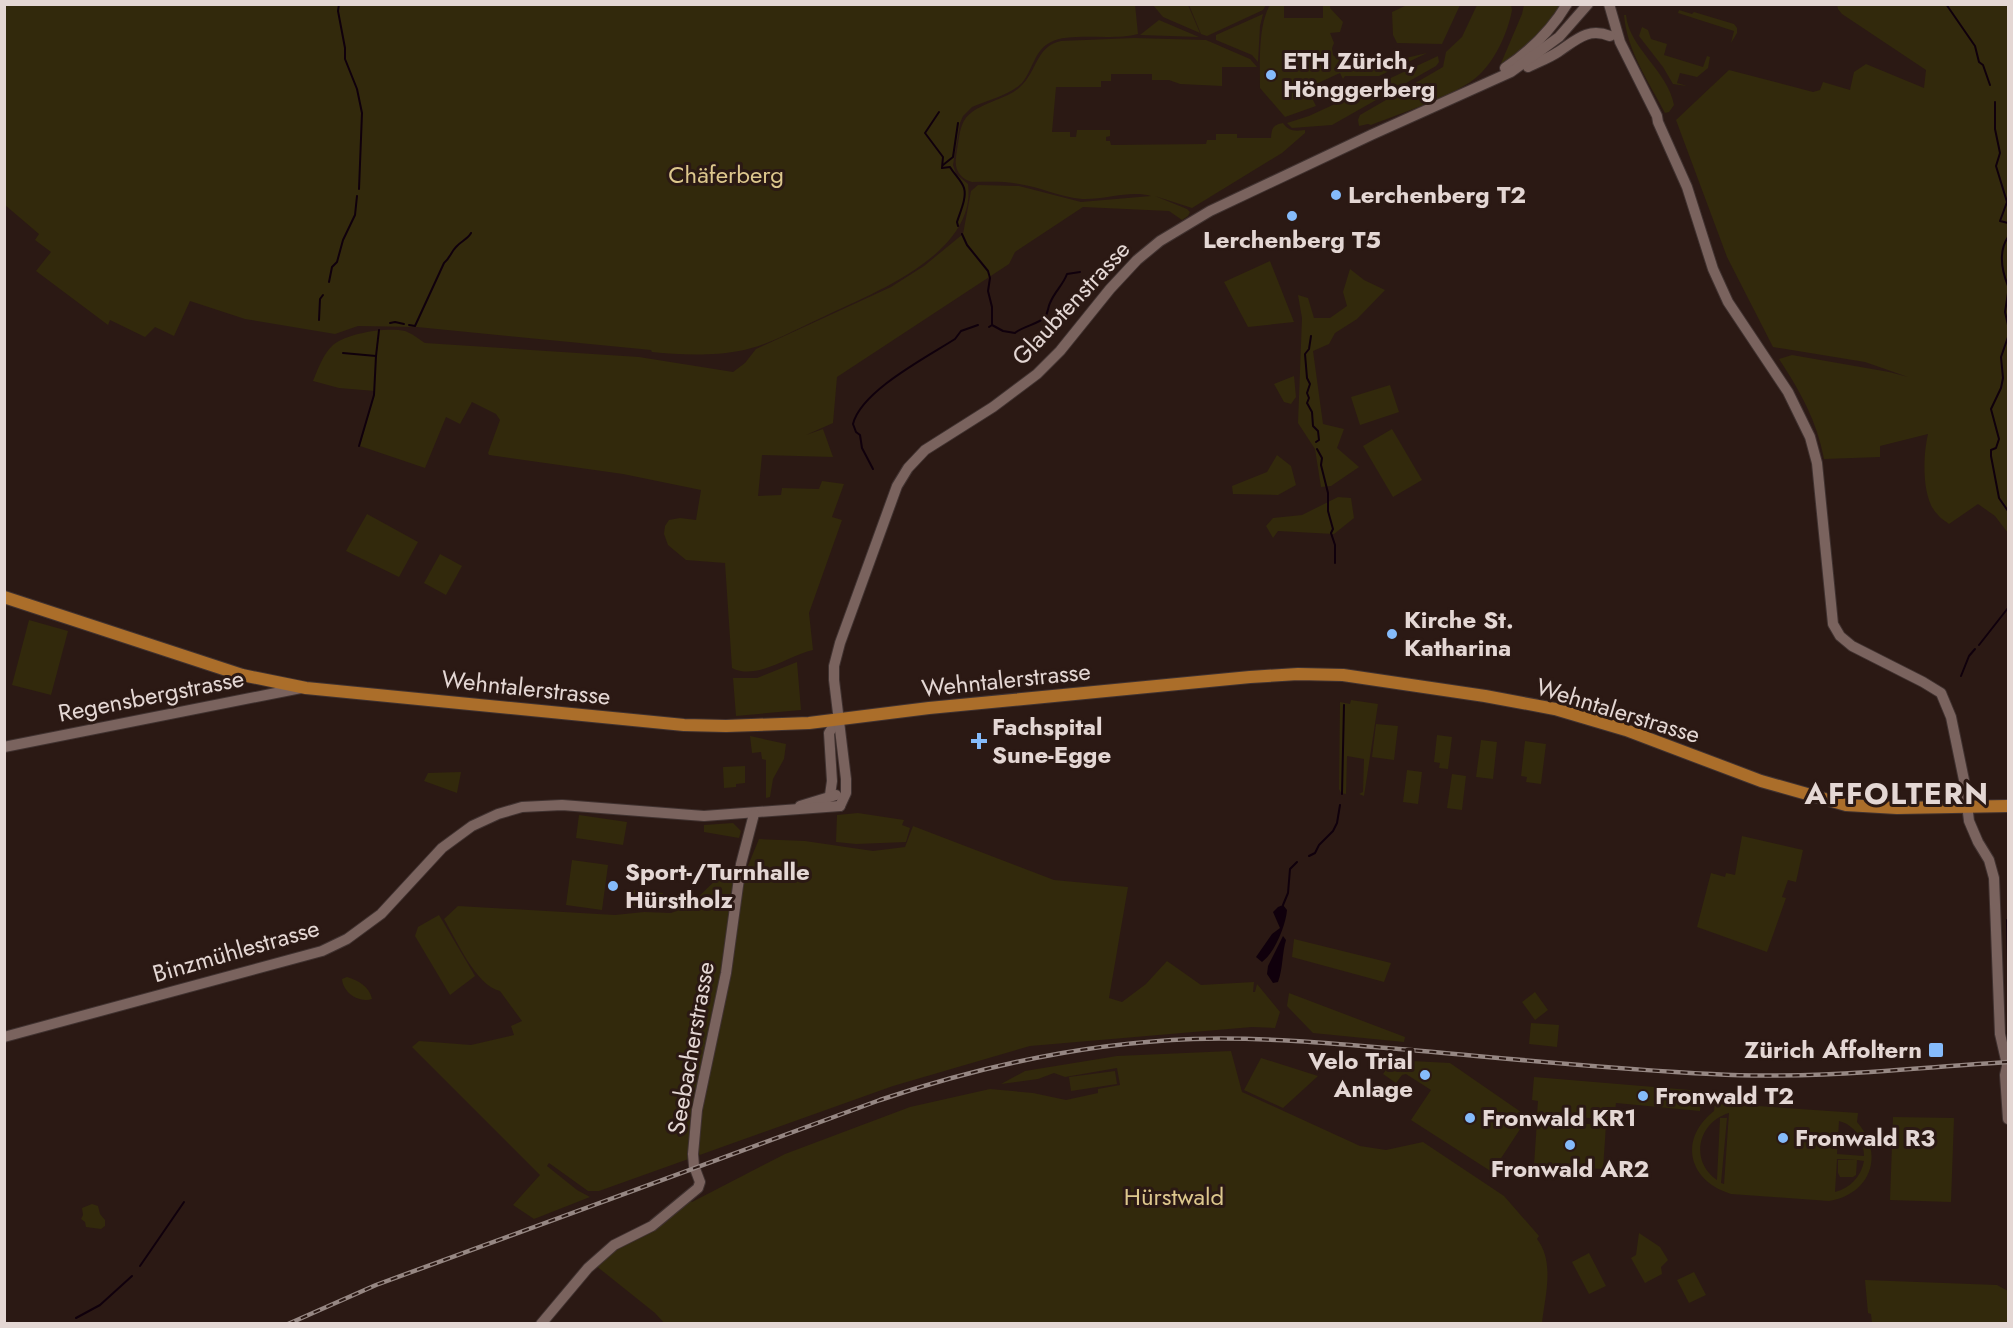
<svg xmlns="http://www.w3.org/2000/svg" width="2013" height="1328" font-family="Jost,sans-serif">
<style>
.green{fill:#32290c;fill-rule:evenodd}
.water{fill:#10000c}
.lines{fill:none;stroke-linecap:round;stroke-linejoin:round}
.stream{stroke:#10000c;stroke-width:2}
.secondary-casing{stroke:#403230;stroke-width:12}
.primary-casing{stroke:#403230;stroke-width:14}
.secondary{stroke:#7a635e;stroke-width:10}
.primary{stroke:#ab6e2a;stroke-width:12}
.rail-casing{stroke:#968783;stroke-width:4.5}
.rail{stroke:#2b1914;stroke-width:2;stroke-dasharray:7;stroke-linecap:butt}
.poi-dot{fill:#85bbfb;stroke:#2b1914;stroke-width:2}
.labels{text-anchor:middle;stroke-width:6;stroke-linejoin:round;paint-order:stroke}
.poi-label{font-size:24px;font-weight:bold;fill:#e4d7d4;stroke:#2b1914;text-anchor:start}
.park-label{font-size:24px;fill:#ddc78d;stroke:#2b1914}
.street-label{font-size:24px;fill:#e4d7d4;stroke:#2b1914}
.district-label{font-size:30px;font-weight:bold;letter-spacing:1.5px;fill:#e4d7d4;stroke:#2b1914}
</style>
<rect width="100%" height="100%" fill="#2b1914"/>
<!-- green -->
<g class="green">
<path d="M 1135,4 L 1138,34 C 1114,41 1069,32 1051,42 C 1034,50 1033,70 1022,83 C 1010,95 988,100 972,107 L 963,116 L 960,123 L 953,165 L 956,174 L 968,184 C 977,254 873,293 823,317 C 796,329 768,346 739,351 C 714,356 678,355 652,352 L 651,350 L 417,327 L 358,326 L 335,334 L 245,319 L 190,301 L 174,336 L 155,327 L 145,337 L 110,320 L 108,325 L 36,271 L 51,252 L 35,240 L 39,234 L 5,205 L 5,5 Z"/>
<path d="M 1153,5 L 1188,5 L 1200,33 L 1163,17 Z"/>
<path d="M 1189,5 L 1266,5 L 1263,10 L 1207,36 L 1201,34 Z"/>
<path d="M 1270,5 L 1284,5 L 1284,18 L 1323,18 L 1323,5 L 1330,5 L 1330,8 L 1343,22 L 1340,32 L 1330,33 L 1334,43 L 1332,48 L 1333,55 L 1340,61 L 1372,66 L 1427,53 L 1379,76 L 1345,76 L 1343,79 L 1340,73 L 1307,88 L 1316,106 L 1285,117 L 1260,88 C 1260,64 1258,25 1270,5 Z"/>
<path d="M 1407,5 L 1407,4 L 1460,5 L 1442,44 L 1397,43 L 1393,35 L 1392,12 Z"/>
<path d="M 1477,5 L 1511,5 L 1512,10 C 1508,32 1496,59 1479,75 C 1458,95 1399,114 1371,125 L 1368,124 L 1359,126 L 1358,120 L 1360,115 L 1443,67 L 1446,52 L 1462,37 Z"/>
<path d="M 1524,5 L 1563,5 C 1546,29 1524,52 1499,68 L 1522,14 Z"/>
<path d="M 1837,5 L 2008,5 L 2008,533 L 1995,516 L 1978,504 L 1949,524 C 1946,521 1941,519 1938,515 C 1921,499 1923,455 1928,434 L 1880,446 L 1880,457 L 1824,459 C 1817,421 1800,391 1779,359 L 1792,355 L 1889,372 L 1908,377 L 1865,362 L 1773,347 L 1727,257 L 1676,120 L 1729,70 L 1813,92 L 1820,90 L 1823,82 L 1850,90 L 1854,72 L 1866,64 L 1924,88 L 1926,70 L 1842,14 L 1838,9 Z"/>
<path d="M 1679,10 L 1692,14 L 1694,12 L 1734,24 L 1737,28 L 1737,33 L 1731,43 L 1734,31 L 1678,13 Z"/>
<path d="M 1263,14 L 1260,26 L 1258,62 L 1252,55 L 1216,40 L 1216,35 Z"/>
<path d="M 1624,15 L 1626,15 C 1629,48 1668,71 1674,105 L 1669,112 L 1665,113 C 1649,82 1627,51 1624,15 Z"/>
<path d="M 1159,20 L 1199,37 L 1140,35 Z"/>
<path d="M 1642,27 L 1648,30 L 1651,39 L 1667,44 L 1664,55 L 1703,67 L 1707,56 L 1710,57 L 1708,68 L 1697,77 L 1680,73 L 1677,83 L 1687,86 L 1673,84 L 1663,67 L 1639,36 Z"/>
<path d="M 1134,38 L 1206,40 L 1250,59 L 1257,67 L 1222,67 L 1222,86 L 1180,84 L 1169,80 L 1152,80 L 1152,74 L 1111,74 L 1111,81 L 1101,81 L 1101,87 L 1056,87 L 1052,132 L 1070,132 L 1070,137 L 1076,137 L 1077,130 L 1110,130 L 1110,136 L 1106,137 L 1106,141 L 1110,141 L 1111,145 L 1206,144 L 1207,140 L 1216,140 L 1216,134 L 1237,134 L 1237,138 L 1271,138 C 1272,129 1272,125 1283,123 C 1289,132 1295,131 1305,130 L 1305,133 L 1282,153 L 1192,208 L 1155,196 L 1187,209 L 1190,212 L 1188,216 L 1182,220 L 1169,211 L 1083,207 L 1015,252 L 1009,264 L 837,377 L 833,423 L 806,435 L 823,429 L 833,457 L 762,455 L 758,496 L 781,495 L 782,488 L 819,489 L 822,481 L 844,484 L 832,517 L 842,520 L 809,613 L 813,650 C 789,655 757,681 732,668 L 725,563 L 686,560 L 668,545 L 664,534 L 665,526 L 669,520 L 680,518 L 696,520 L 701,490 L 623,474 L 489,455 L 488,453 L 500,420 L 496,414 L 472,402 L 460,424 L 446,417 L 425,468 L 360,446 L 375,391 L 339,388 L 313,381 C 318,369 323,354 333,345 C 348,333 386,327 405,331 C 411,333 419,339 425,343 L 639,357 L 733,372 L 745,363 L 756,349 L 891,287 L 924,266 L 963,234 L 971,191 L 978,185 L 1019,186 L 1081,202 L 1151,196 C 1130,190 1105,200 1082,199 C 1060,197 1040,187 1019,184 C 1003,181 988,182 972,182 C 961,179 954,170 956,158 C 962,120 959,115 996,100 C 1004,97 1014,93 1020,87 C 1037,72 1036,46 1061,41 Z"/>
<path d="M 1438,56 L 1439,62 L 1436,66 L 1332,125 L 1292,128 L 1287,123 L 1309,116 Z"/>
<path d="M 1270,261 L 1294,322 L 1248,327 L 1224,282 Z"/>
<path d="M 1350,269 L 1364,280 L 1385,290 L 1357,319 L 1335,333 L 1329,344 L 1313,351 L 1323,424 L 1344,429 L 1337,448 L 1359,467 L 1331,486 L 1321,487 L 1315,449 L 1298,423 L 1302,318 L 1298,295 L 1308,298 L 1314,318 L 1330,318 L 1347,306 L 1343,292 Z"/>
<path d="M 1294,376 L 1296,397 L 1291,404 L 1284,402 L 1274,384 Z"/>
<path d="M 1390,385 L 1399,412 L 1360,425 L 1351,397 Z"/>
<path d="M 1392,429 L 1422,480 L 1393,497 L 1363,446 Z"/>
<path d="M 1277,455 L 1291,466 L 1296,485 L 1278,495 L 1233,494 L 1232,486 L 1267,472 Z"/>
<path d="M 1338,497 L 1351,498 L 1354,518 L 1334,534 L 1278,531 L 1273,538 L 1266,526 L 1273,518 L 1302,515 Z"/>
<path d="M 367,514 L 418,542 L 399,577 L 346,551 Z"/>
<path d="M 440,554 L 462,566 L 446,595 L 424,583 Z"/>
<path d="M 29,620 L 68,631 L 51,695 L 12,685 Z"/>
<path d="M 797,662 L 801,710 L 736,716 L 733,678 L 757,678 Z"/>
<path d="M 1351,700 L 1378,704 L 1364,796 L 1359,794 L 1363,792 L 1364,759 L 1347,756 L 1346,794 L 1341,793 L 1339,789 L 1340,702 L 1350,704 Z"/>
<path d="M 1376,724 L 1398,726 L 1394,760 L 1372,757 Z"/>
<path d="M 1437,735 L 1452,737 L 1448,769 L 1439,768 L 1440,763 L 1434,762 Z"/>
<path d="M 750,736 L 786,744 L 784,759 L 773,779 L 770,797 L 766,798 L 766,760 L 762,759 L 761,752 L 752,753 Z"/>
<path d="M 1481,740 L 1497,742 L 1493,779 L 1476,777 Z"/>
<path d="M 1525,741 L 1546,744 L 1541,784 L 1526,782 L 1527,777 L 1521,776 Z"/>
<path d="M 745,766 L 745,783 L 736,784 L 736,787 L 724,788 L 723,767 Z"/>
<path d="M 1407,770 L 1422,772 L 1418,804 L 1403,802 Z"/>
<path d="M 461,772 L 457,793 L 424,781 L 428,773 Z"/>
<path d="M 1452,774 L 1466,776 L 1462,810 L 1447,808 Z"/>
<path d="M 858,813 L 904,820 L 902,825 L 910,828 L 906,842 L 856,844 L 836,842 L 837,815 Z"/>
<path d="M 579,815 L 627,822 L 623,845 L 576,838 Z"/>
<path d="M 733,823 L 741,831 L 739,838 L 704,832 L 704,825 Z"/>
<path d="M 913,826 L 1054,880 L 1128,887 L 1109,998 L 1122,1002 L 1146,984 L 1167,961 L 1201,985 L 1254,982 L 1253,992 L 1255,992 L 1257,984 L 1280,1012 L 1275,1028 L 1252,1027 L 1030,1046 L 893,1086 L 599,1191 L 588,1191 L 549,1163 L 547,1166 L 577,1190 L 590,1197 L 534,1219 L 513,1205 L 540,1175 L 412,1047 L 419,1041 L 471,1045 L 514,1035 L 511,1026 L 522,1021 L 500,991 C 476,986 456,939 444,919 L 458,906 L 615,915 L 644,912 L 671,913 L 690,905 L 728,868 L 734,866 L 747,868 L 759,839 L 805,841 L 873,851 L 905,847 Z"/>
<path d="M 1742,836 L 1803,850 L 1796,882 L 1788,880 L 1782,897 L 1786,898 L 1767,952 L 1697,927 L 1711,873 L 1725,877 L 1726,873 L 1735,875 Z"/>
<path d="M 572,860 L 608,865 L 602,910 L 566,905 Z"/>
<path d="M 634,890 L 663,893 L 662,897 L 669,904 L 635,906 L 626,904 L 624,895 Z"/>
<path d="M 439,915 L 475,976 L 450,995 L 415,936 L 418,927 Z"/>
<path d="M 1294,939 L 1391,963 L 1384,982 L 1292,957 Z"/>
<path d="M 347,977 C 359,981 369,986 372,999 C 359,1003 343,993 342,979 Z"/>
<path d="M 1535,992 L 1548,1010 L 1535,1020 L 1522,1002 Z"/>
<path d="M 1289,993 L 1405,1037 L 1404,1042 L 1313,1033 L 1287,1006 Z"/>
<path d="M 1531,1023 L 1559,1025 L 1557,1047 L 1529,1044 Z"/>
<path d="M 1231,1051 L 1242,1092 L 1360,1146 L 1386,1150 L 1423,1142 L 1504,1196 L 1539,1236 L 1537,1239 C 1555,1262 1545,1296 1542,1323 L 665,1324 L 655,1313 L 595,1265 L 689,1200 L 692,1202 L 785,1154 L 910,1107 L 990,1089 L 1033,1093 L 1066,1100 L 1098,1093 L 1098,1089 L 1120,1085 L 1117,1068 L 1065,1077 L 1054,1073 L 1038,1079 L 1001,1084 L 1025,1071 L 1117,1056 Z"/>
<path d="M 1261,1058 L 1318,1076 L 1283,1108 L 1244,1090 Z"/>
<path d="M 1393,1060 L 1450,1063 L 1528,1117 L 1492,1172 L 1411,1120 L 1431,1090 L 1406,1074 L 1402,1075 L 1396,1083 L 1383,1074 Z"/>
<path d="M 1115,1071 L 1117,1084 L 1071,1091 L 1069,1077 Z"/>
<path d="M 1534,1077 L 1702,1091 L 1700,1111 L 1616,1103 L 1614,1120 L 1537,1114 L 1538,1101 L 1532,1100 Z"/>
<path d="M 1715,1103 L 1858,1113 L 1857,1122 C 1885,1154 1871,1194 1829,1201 L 1731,1194 C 1688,1181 1678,1139 1714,1111 ZM 1729,1113 L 1724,1184 L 1721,1183 L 1727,1118 L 1720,1118 L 1717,1180 C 1689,1161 1698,1122 1729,1113 ZM 1839,1121 C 1855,1125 1864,1140 1864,1156 L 1837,1154 ZM 1837,1159 L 1857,1160 L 1838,1160 L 1838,1173 L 1840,1177 L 1853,1177 L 1856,1175 L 1857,1160 L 1864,1161 C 1861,1177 1850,1188 1835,1192 Z"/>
<path d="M 1893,1117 L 1954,1118 L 1951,1202 L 1890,1200 Z"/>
<path d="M 1537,1121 L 1606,1125 L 1603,1169 L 1534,1165 Z"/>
<path d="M 92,1204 L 98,1206 L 100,1214 L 105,1220 L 105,1226 L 101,1229 L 86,1227 L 85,1222 L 81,1219 L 83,1215 L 82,1208 Z"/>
<path d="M 1639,1233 L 1660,1247 L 1668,1260 L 1661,1267 L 1662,1274 L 1645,1283 L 1631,1258 L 1636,1255 Z"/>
<path d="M 1589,1253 L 1606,1286 L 1589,1294 L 1572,1262 Z"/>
<path d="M 1694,1272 L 1706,1295 L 1689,1303 L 1677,1280 Z"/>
<path d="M 1865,1280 L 1997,1285 L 2008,1291 L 2008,1323 L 1872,1323 L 1871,1314 L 1868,1313 Z"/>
</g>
<!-- water -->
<g class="water">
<path d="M 1283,905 L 1287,910 C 1286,925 1274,954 1262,962 L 1256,957 L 1272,934 L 1280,928 L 1273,912 L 1278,907 Z"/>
<path d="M 1283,936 L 1286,940 C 1282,953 1283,969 1278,982 L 1273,983 L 1267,974 L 1268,966 Z"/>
</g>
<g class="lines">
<!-- stream -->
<g class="stream">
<path d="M 339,4 L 338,11 L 345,48 L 345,59 L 357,89 L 362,113 L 359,189"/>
<path d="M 1946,4 L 1975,46 L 1979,62 L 1983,65 L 1990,85"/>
<path d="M 1995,102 L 1995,129 L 2000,153 L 1996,166 L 2007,202 L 2000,221 L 2008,223"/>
<path d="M 939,112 L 925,133 L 943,157 L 942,168"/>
<path d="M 943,165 L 953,157 L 958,123"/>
<path d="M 942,168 L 950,167 C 954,174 962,181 964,188 C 967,198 960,212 957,222 L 958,226"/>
<path d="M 962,234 L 967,245 L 988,271 L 990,278 L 988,291 L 992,307 L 992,325 L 989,327"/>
<path d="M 2008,237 C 1998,252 2002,271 2008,286"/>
<path d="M 329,282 L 332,267 L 337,262 L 343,240 L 355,215 L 357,196"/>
<path d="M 2008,293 L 2005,312 L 2008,325"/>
<path d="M 319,320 L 320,299 L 323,295"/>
<path d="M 390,323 L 395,322 L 404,324"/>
<path d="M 409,325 L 415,326 L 444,263 C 450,258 451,252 456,247 C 461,241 468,239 471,233"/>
<path d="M 992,325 L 1003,331 L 1015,333 C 1023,326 1039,324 1045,317 C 1048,313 1048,307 1050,303 C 1055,291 1063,285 1067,274 L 1080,272"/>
<path d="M 1311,336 L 1309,349 L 1305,354 L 1307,378 L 1310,384 L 1307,393 L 1309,398 L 1307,403 L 1312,412 L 1313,426 L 1318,431 L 1319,440 L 1316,442"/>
<path d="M 2008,337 L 2001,357 L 2003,378 L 2001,388 L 1991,409 L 1999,439 L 1996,448 L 1991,450 L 1991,456 L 1999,498 L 2008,511"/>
<path d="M 343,353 L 376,356 L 374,395 L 359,446"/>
<path d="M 376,356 L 379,330"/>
<path d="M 1317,449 L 1322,458 L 1321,465 L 1328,493 L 1328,511 L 1333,529 L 1331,533 L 1335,545 L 1335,563"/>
<path d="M 873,469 L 862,448 L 860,435 L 856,432 L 853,424 C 861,391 927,357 955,339 L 961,331 L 978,325"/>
<path d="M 1979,645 L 2008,608"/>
<path d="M 1961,676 L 1969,656 L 1975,649"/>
<path d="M 1342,794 L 1344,705"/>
<path d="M 1309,856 L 1315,853 L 1319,845 L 1333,831 L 1337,823 L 1340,805"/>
<path d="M 1283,905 L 1288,893 L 1290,869 L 1297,862"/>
<path d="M 2007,920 L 2008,961"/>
<path d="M 140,1266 L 184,1202"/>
<path d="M 76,1318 L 100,1305 L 132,1276"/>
</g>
<!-- secondary casing -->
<g class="secondary-casing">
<g id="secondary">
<path d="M 1609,4 L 1620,42 L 1657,116 L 1658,122 L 1687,187 L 1713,269 L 1728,302 L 1788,392 L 1810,437 L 1817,463 L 1833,624 L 1840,636 L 1852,646 L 1923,682 L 1941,693 L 1951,717 L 1964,780 L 1969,821 L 1978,842 L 1989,860 L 1994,878 L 2000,1034 L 2008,1069"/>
<path d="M 1528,67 C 1538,62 1549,58 1558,52 C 1576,40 1588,27 1610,36"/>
<path d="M 1505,68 C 1530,51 1551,31 1567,4"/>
<path d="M 4,747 L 301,688"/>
<path d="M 830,795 L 832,781 L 829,733 L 837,720"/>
<path d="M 800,806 L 836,795"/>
<path d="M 840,806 L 846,793 L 846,779 L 834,680 L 834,666 L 840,643 L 897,486 L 908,468 L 925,450 L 993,407 L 1037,374 L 1060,351 L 1110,289 L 1137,260 L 1160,241 L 1210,211 L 1371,135 L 1511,72 L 1559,37 L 1588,4"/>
<path d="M 4,1037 L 322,951 L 347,939 L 381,914 L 442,848 L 472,826 L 498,814 L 522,807 L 562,805 L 704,816 L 840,806"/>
<path d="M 2007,1066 L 2005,1075 L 2008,1119"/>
<path d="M 541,1324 L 588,1268 L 614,1245 L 652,1226 L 698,1188 L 700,1182 L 694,1166 L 693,1154 L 697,1110 L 726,973 L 741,864 L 754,814"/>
</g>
</g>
<!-- primary casing -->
<g class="primary-casing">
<path id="primary" d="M 4,597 L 242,675 L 306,688 L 684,725 L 726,726 L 809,723 L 929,708 L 1250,677 L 1298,674 L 1343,675 L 1485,696 L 1555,709 L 1626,730 L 1761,781 L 1846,805 L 1897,808 L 2008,806"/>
</g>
<!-- secondary -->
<use href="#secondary" class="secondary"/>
<!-- primary -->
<use href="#primary" class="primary"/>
<!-- rail casing -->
<g class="rail-casing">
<path id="rail" d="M 288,1324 L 376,1285 L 880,1100 C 981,1066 1086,1043 1193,1039 C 1262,1037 1330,1043 1399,1049 C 1503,1058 1607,1069 1712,1074 C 1811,1080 1910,1068 2008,1062"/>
</g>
<!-- rail -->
<use href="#rail" class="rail"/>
</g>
<!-- markers -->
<g class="poi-dot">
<circle cx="1271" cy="75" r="6"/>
<circle cx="1336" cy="195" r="6"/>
<circle cx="1292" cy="216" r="6"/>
<circle cx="1392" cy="634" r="6"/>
<path d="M976 732h6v6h6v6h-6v6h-6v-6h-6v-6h6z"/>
<circle cx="613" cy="886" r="6"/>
<rect x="1928" y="1042" width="16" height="16" rx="3"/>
<circle cx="1425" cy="1075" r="6"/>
<circle cx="1643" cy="1096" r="6"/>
<circle cx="1470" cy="1118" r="6"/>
<circle cx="1783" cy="1138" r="6"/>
<circle cx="1570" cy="1145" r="6"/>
</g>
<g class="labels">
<!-- poi labels -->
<g class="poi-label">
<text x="1283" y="69">ETH Zürich,<tspan x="1283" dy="28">Hönggerberg</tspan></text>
<text x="1348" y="203">Lerchenberg T2</text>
<text x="1292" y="248" text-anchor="middle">Lerchenberg T5</text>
<text x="1404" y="628">Kirche St.<tspan x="1404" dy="28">Katharina</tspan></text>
<text x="992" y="735">Fachspital<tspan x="992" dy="28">Sune-Egge</tspan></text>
<text x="625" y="880">Sport-/Turnhalle<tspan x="625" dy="28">Hürstholz</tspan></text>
<text x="1922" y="1058" text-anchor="end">Zürich Affoltern</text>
<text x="1413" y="1069" text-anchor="end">Velo Trial<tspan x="1413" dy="28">Anlage</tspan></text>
<text x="1655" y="1104">Fronwald T2</text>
<text x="1482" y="1126">Fronwald KR1</text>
<text x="1795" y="1146">Fronwald R3</text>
<text x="1570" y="1177" text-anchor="middle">Fronwald AR2</text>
</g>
<!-- park labels -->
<g class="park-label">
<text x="726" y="183">Chäferberg</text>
<text x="1174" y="1205">Hürstwald</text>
</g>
<!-- street labels -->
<g class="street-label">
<text transform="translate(1071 303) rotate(-47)" y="8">Glaubtenstrasse</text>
<text transform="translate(1006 680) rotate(-6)" y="8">Wehntalerstrasse</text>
<text transform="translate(526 688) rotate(6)" y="8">Wehntalerstrasse</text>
<text transform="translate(151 696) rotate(-11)" y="8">Regensbergstrasse</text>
<text transform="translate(1618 711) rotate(17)" y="8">Wehntalerstrasse</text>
<text transform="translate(236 951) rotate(-16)" y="8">Binzmühlestrasse</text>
<text transform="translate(691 1048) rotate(-80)" y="8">Seebacherstrasse</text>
</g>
<!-- district labels -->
<g class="district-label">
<text x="1897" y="804">AFFOLTERN</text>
</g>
</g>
<!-- border -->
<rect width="2013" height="1328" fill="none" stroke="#e4d7d4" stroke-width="12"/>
</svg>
